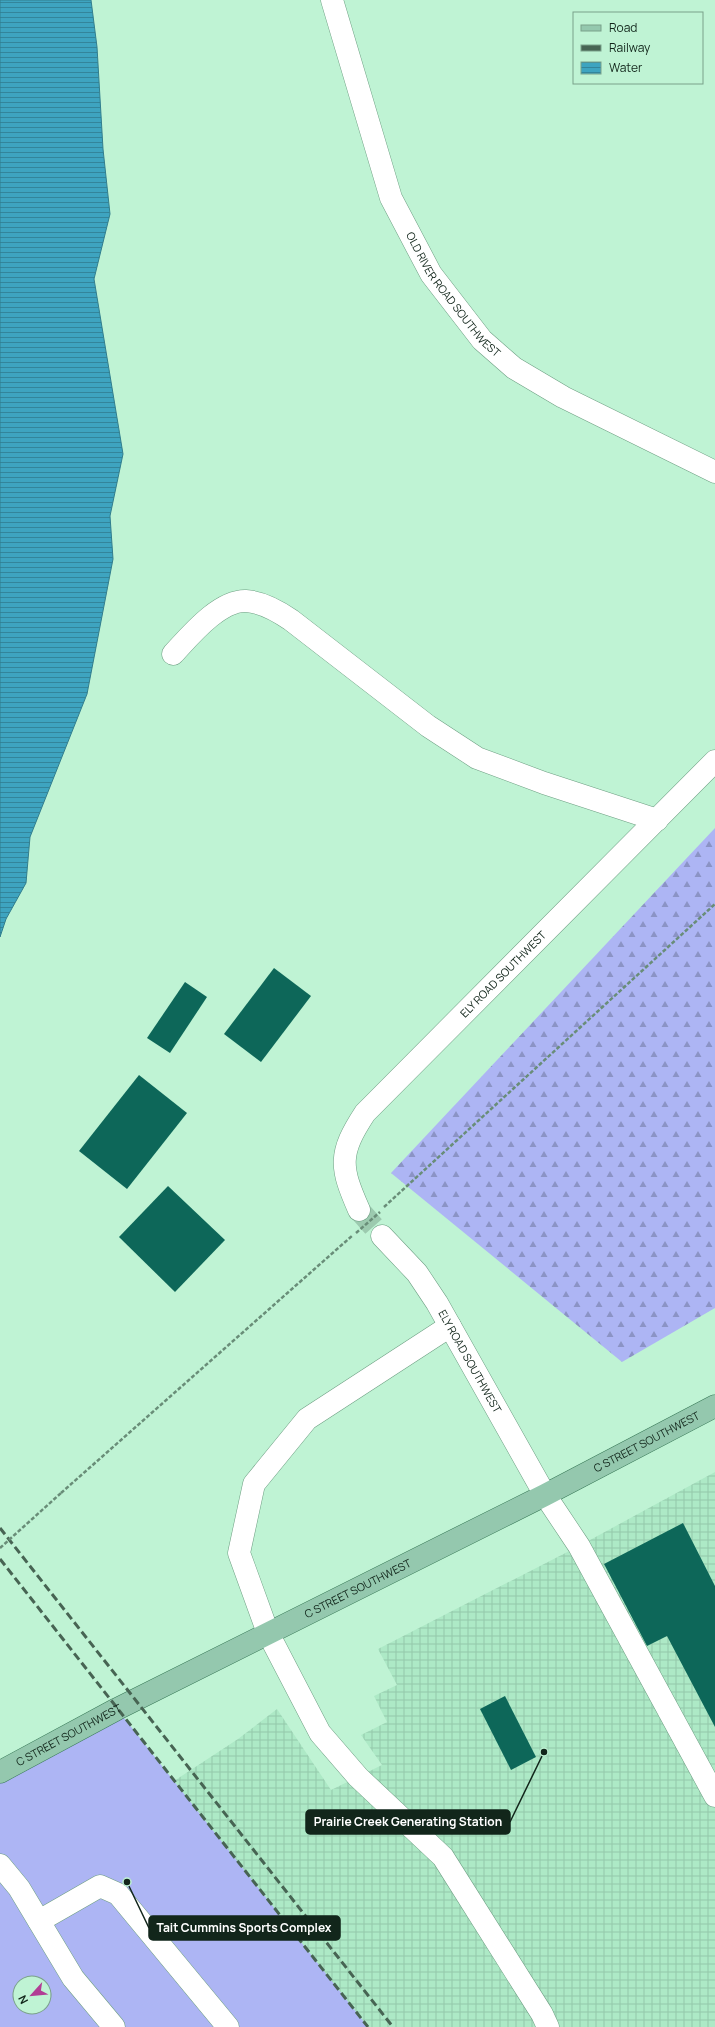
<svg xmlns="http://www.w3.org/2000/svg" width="715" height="2027" font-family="Manrope,sans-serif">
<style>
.industrial{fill:url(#industrial-grid)}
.grass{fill:#adb5f4;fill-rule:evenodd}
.forest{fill:url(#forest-firs)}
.water{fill:url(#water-rules);stroke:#317e8e}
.building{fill:#0d6759}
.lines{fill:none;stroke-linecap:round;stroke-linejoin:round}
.minor-tunnel{stroke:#9ccaaf;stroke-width:22;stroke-dasharray:22 11;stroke-linecap:butt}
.minor-casing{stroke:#6e9f83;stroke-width:23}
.major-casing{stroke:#387857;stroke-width:23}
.path{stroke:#698d78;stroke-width:2.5;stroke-dasharray:4 2;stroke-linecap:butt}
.minor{stroke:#fff;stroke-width:22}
.major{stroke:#94c8ae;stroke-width:22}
.rail{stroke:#476453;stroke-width:3;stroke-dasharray:8 4;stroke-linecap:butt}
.path-bridge{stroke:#698d78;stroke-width:2.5;stroke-dasharray:4 2;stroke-linecap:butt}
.labels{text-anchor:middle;stroke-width:4;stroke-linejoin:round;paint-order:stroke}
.street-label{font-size:11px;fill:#12261b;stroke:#bff3d4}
.leader{fill:none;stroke:#12261b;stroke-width:1.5}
.callout-dot{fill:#12261b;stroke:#bff3d4;stroke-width:1.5}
.callout{fill:#12261b;stroke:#12261b;stroke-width:1.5}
.callout-label{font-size:12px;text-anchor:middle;font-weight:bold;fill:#fff}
</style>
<defs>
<pattern id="industrial-grid" width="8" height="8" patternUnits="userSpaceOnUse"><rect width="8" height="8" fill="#ade9c6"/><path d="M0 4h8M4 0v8" fill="none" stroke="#94c8aa"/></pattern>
<pattern id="forest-firs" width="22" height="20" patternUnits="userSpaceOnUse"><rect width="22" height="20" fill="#adb5f4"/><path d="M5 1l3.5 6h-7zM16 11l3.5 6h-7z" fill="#8b93c5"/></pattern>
<pattern id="water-rules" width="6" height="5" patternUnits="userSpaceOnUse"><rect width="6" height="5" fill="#3ea4c0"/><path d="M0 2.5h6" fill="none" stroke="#33859b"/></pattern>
</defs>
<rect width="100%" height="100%" fill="#bff3d4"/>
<!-- industrial -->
<path class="industrial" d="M 715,1472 L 715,2027 L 368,2027 L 174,1781 L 238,1739 L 277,1709 L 331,1790 L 382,1765 L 361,1735 L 387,1722 L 374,1696 L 397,1685 L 378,1649 L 579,1546 Z"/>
<!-- grass -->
<path class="grass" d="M 117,1709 L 368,2027 L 0,2027 L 0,1772 ZM 20,1983 L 44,1983 L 44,2007 L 20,2007 Z"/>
<!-- forest -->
<path class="forest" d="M 715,828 L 715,1308 L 622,1362 L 391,1173 Z"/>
<!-- water -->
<path class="water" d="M 0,0 L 91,0 L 97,47 L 103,149 L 110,214 L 94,279 L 123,454 L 110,516 L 113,559 L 87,694 L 30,837 L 26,883 L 6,919 L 0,937 Z"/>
<!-- building -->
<g class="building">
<path d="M 274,968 L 311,996 L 261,1062 L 224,1034 Z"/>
<path d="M 185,982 L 207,997 L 170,1053 L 147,1038 Z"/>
<path d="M 139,1075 L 187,1113 L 127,1189 L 79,1151 Z"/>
<path d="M 168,1186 L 225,1240 L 175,1292 L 119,1237 Z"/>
<path d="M 683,1523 L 715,1586 L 715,1727 L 667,1636 L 647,1646 L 604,1564 Z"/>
<path d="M 505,1696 L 536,1757 L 511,1770 L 480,1709 Z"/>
</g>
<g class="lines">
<!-- minor-tunnel -->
<path class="minor-tunnel" d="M 359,1210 L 382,1236"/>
<!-- minor casing -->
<g class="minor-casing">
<g id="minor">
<path id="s1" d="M 332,0 L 391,198 L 431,274 L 482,340 L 514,368 L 563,397 L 715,472"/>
<path d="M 173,654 C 189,637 219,600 246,601 C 263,602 278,611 291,620 L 428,726 L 477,758 L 544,783 L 657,820"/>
<path id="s2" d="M 359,1210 C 340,1167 338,1154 365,1113 L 715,761"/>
<path id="s3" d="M 382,1236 L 417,1273 L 437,1303 L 545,1495 L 579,1546 L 715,1796"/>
<path d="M 450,1326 L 307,1419 L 254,1484 L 239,1553 L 268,1633 L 320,1733 L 358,1777 L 443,1857 L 542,2014 L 548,2027"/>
<path d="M 0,1865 L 19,1888 L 73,1978 L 114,2027"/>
<path d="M 39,1921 L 100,1886 L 118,1894 L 228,2027"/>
</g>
</g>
<!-- major casing -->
<g class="major-casing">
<g id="major">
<path id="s4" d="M 0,1772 L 117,1709 L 545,1495 L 715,1406"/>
</g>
</g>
<!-- path -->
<g class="path">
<path d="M 384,1207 L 715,904"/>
<path d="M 61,1493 L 353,1235"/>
</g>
<!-- minor -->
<use href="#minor" class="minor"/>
<!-- major -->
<use href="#major" class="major"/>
<!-- rail -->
<g class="rail">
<path d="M 0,1528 L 393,2027"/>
<path d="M 0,1559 L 368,2027"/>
</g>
<!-- path-bridge -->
<g class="path-bridge">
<path d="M 356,1233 L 380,1212"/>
<path d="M 0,1548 L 61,1493"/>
</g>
</g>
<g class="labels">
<!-- street labels -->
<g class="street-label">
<text dy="4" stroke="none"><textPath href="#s1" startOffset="322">OLD RIVER ROAD SOUTHWEST</textPath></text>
<text dy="4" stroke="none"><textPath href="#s2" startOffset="300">ELY ROAD SOUTHWEST</textPath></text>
<text dy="4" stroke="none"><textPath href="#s3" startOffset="154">ELY ROAD SOUTHWEST</textPath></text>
<text dy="4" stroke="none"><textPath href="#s4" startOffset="726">C STREET SOUTHWEST</textPath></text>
<text dy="4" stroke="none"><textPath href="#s4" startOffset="402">C STREET SOUTHWEST</textPath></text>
<text dy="4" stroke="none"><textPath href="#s4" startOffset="78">C STREET SOUTHWEST</textPath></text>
</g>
</g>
<!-- callouts -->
<path class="leader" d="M544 1752L510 1822M127 1882L149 1928"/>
<g class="callout-dot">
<circle cx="544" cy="1752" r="4"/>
<circle cx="127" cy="1882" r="4"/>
</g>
<g class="callout">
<rect x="306" y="1810" width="204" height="24" rx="4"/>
<rect x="149" y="1916" width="191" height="24" rx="4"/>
</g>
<g class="callout-label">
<text x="408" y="1826">Prairie Creek Generating Station</text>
<text x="244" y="1932">Tait Cummins Sports Complex</text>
</g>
<!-- legend -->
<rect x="573" y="12" width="130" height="72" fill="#bff3d4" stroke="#7aa18a"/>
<rect x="581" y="25" width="20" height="6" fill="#94c8ae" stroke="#7aa18a"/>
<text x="609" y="32" font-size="12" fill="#12261b">Road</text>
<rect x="581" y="45" width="20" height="6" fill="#476453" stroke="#7aa18a"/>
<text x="609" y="52" font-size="12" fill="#12261b">Railway</text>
<rect x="581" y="62" width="20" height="12" fill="url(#water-rules)" stroke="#7aa18a"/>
<text x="609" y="72" font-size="12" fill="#12261b">Water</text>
<!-- north arrow -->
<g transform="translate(32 1995) rotate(243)"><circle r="19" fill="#bff3d4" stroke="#7aa18a"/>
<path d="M0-3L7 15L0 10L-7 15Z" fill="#b23d95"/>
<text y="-6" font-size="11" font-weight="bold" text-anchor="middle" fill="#12261b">N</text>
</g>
</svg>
